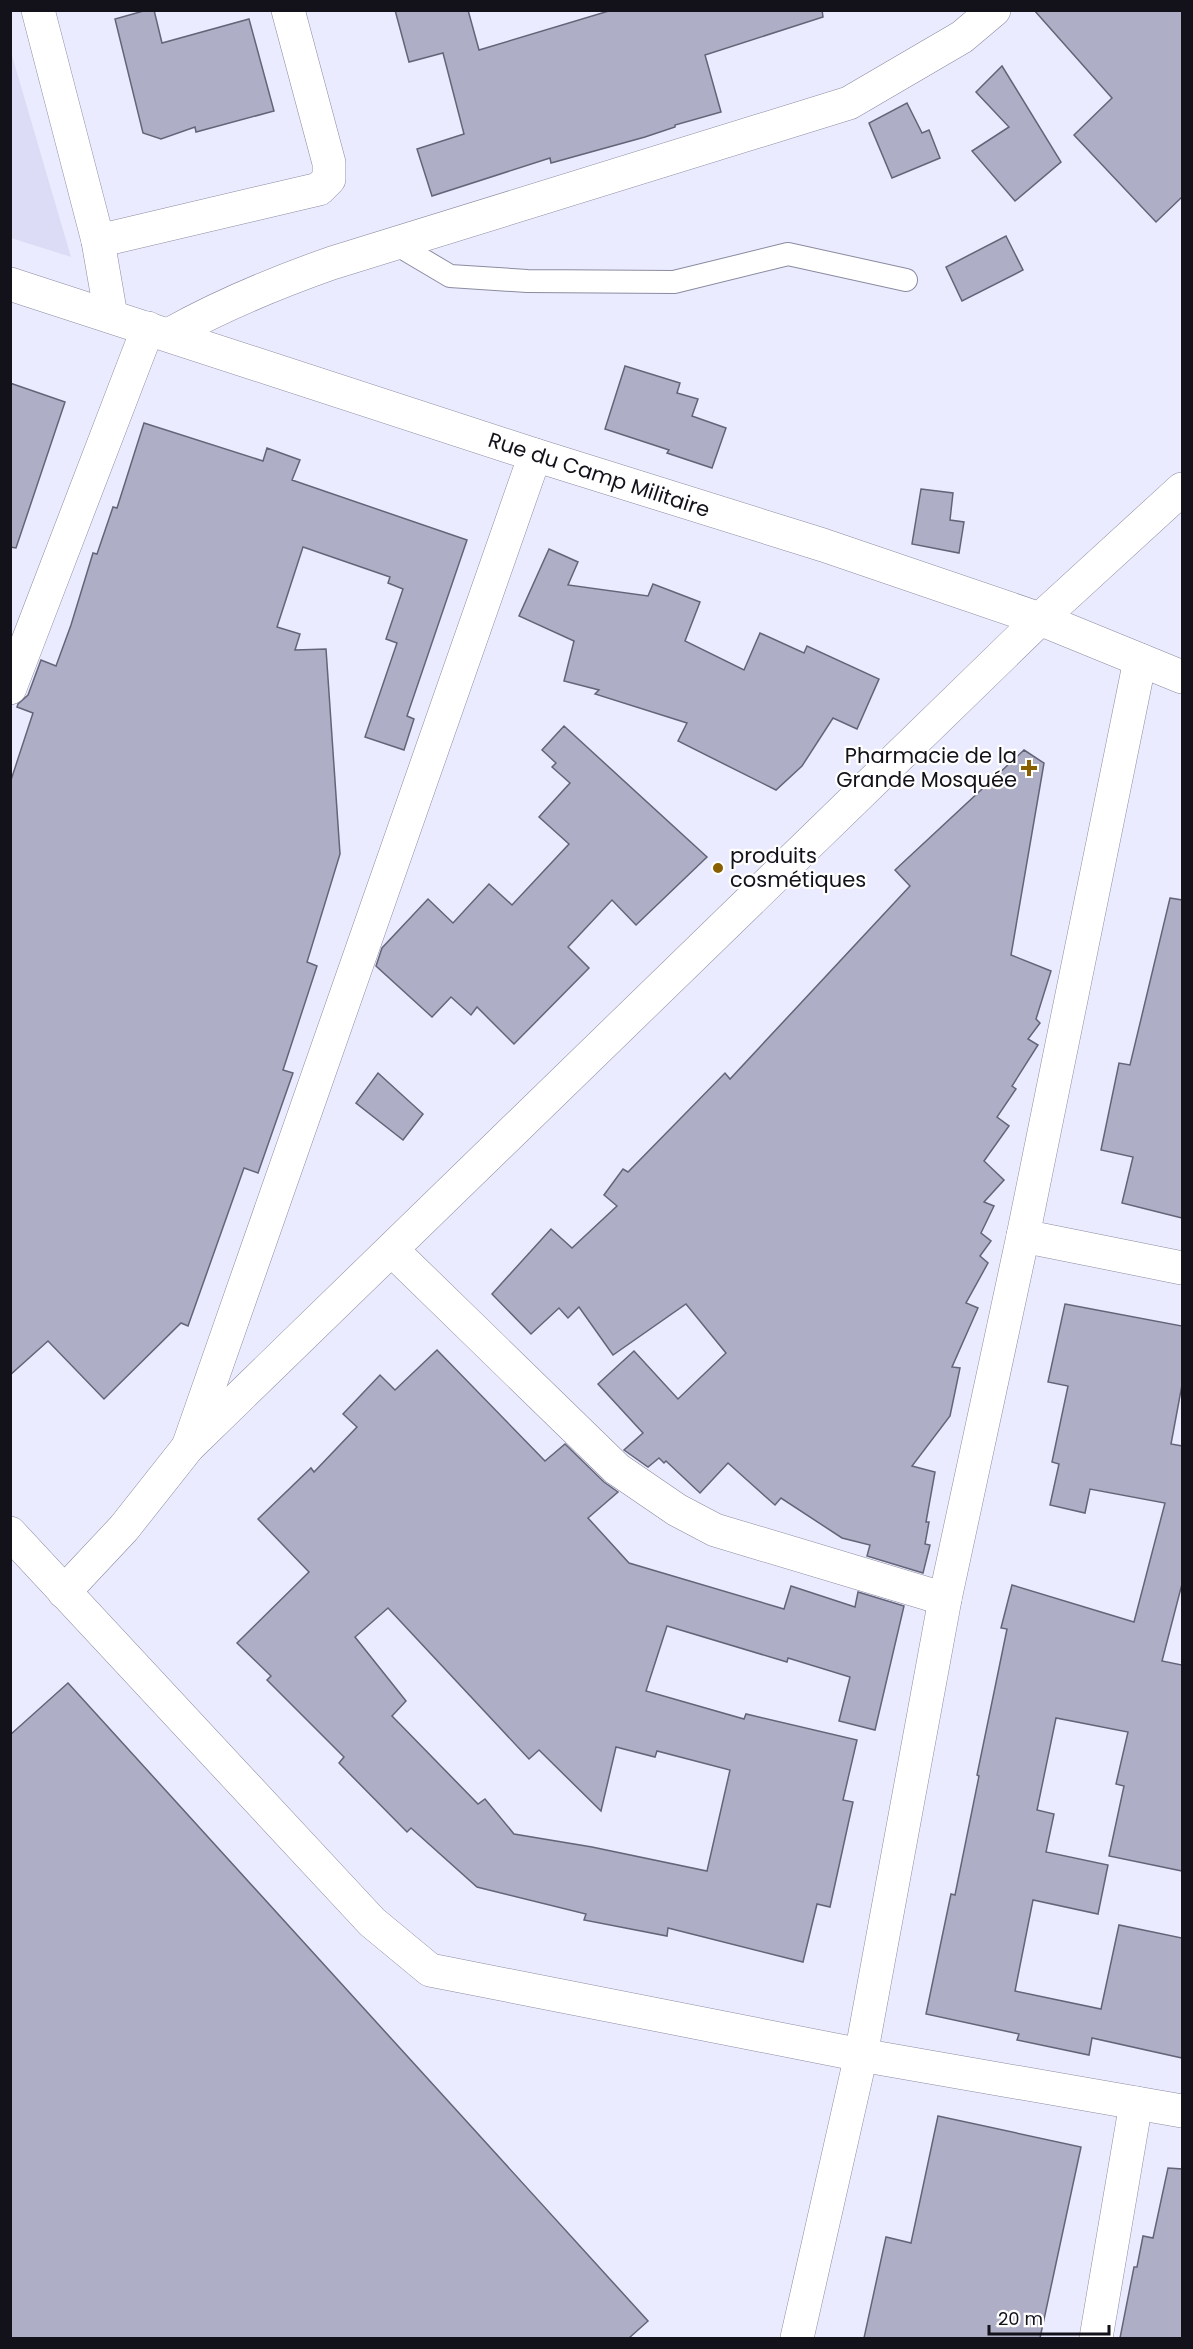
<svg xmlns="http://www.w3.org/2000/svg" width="1193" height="2349" font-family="Poppins,sans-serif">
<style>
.built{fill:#dcdcf6}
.building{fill:#aeaec6;stroke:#646479;stroke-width:1.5;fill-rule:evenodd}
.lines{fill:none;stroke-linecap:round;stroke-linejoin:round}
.lane-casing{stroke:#8b8ba1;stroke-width:24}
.street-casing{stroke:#8b8ba1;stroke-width:34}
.secondary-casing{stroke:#8b8ba1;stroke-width:34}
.primary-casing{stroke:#8b8ba1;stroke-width:34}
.lane{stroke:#fff;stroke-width:22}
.street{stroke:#fff;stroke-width:33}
.secondary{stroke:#fff;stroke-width:33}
.primary{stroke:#fff;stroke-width:33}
.poi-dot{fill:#895f00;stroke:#fff;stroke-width:2}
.labels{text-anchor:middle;stroke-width:4.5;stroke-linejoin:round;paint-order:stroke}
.street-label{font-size:21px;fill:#13121b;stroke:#fff}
.poi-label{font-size:21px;fill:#13121b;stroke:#fff;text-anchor:end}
</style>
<rect width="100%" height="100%" fill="#ebebff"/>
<!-- built -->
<path class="built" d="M 10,52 L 11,52 L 71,257 L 11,238 Z"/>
<!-- building -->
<g class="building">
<path d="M 147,10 L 154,10 L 162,43 L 249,19 L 274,111 L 196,132 L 195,127 L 161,139 L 143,133 L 115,19 Z"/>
<path d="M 395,10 L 468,10 L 479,50 L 612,10 L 822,10 L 823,17 L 705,55 L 721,112 L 675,125 L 675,127 L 645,137 L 551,163 L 550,158 L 432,196 L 417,149 L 464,134 L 443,53 L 409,62 Z"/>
<path d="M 1034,10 L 1182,10 L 1182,197 L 1156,222 L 1074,135 L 1112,98 Z"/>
<path d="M 1002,66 L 1061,162 L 1015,201 L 972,151 L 1009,127 L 976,92 Z"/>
<path d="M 907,103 L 922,133 L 929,130 L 940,158 L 892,178 L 869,123 Z"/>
<path d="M 1006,236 L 1023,270 L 962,301 L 946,267 Z"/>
<path d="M 625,366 L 680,383 L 677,393 L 698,399 L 692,416 L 726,428 L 712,468 L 667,453 L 669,450 L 605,429 Z"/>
<path d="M 10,383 L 65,402 L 16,548 L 10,547 Z"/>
<path d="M 144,423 L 263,461 L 267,448 L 300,460 L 292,480 L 467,540 L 407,716 L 414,719 L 404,750 L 365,737 L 397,643 L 386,639 L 403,589 L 388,583 L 390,577 L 303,547 L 277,627 L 300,634 L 295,650 L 326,649 L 340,854 L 307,962 L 317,966 L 283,1070 L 293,1073 L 258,1173 L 244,1168 L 188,1326 L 181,1323 L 104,1399 L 48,1341 L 10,1375 L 10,783 L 33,713 L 17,707 L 18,704 L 28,695 L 41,660 L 56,666 L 71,625 L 93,553 L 97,554 L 113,507 L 117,508 Z"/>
<path d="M 921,489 L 953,493 L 950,520 L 964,522 L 959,553 L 912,544 Z"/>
<path d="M 549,549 L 578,562 L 568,585 L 648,596 L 653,584 L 700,602 L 685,641 L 744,670 L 760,633 L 804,653 L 807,646 L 879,679 L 857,729 L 833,718 L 802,766 L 776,790 L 678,741 L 687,723 L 595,694 L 599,690 L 564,681 L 574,641 L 519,616 Z"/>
<path d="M 564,726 L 707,857 L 636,925 L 612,900 L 568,947 L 589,968 L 514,1044 L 477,1007 L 471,1015 L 451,997 L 432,1017 L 376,966 L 382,948 L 428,899 L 453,923 L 489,884 L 512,905 L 569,844 L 539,817 L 570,783 L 552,767 L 556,763 L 542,750 Z"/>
<path d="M 1024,750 L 1044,763 L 1011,955 L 1051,971 L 1036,1019 L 1040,1023 L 1028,1039 L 1038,1045 L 1012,1086 L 1016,1089 L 997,1117 L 1009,1126 L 984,1161 L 1004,1180 L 984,1202 L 994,1206 L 981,1233 L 991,1241 L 980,1256 L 988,1263 L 966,1303 L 978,1308 L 952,1367 L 960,1368 L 950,1416 L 912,1466 L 935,1472 L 926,1522 L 929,1522 L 925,1544 L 930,1545 L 923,1573 L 867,1556 L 870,1545 L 842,1538 L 781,1498 L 775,1505 L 728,1463 L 700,1493 L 666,1461 L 664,1463 L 659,1458 L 648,1467 L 624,1450 L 643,1433 L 598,1384 L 634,1351 L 678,1399 L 726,1353 L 686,1304 L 613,1355 L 579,1307 L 568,1318 L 559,1308 L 531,1334 L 492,1294 L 551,1229 L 572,1248 L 617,1206 L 604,1195 L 623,1169 L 628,1172 L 725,1073 L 730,1079 L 910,886 L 895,870 Z"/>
<path d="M 1170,898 L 1182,900 L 1182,1218 L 1122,1203 L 1133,1157 L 1101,1150 L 1119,1063 L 1130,1065 Z"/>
<path d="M 378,1073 L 423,1114 L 403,1140 L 356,1103 Z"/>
<path d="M 1065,1304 L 1182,1326 L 1182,1385 L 1171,1444 L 1182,1446 L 1182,1584 L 1162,1661 L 1182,1665 L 1182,1871 L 1109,1856 L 1124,1786 L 1116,1784 L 1128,1732 L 1056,1718 L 1037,1810 L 1054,1814 L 1046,1852 L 1108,1865 L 1098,1914 L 1033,1900 L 1015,1991 L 1101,2009 L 1119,1925 L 1182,1938 L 1182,2058 L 1092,2038 L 1089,2055 L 1017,2040 L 1019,2034 L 926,2014 L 951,1894 L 955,1895 L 979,1776 L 977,1775 L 1007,1629 L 1001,1628 L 1012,1585 L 1134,1622 L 1165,1503 L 1090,1489 L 1085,1513 L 1050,1505 L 1059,1464 L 1052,1462 L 1068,1386 L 1048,1382 Z"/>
<path d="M 437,1350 L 545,1461 L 565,1444 L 604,1482 L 618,1492 L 588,1518 L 629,1563 L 784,1609 L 791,1586 L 855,1607 L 858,1592 L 904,1606 L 875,1730 L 839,1721 L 850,1677 L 788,1658 L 787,1662 L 667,1626 L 646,1691 L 744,1719 L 746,1714 L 857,1740 L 843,1800 L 853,1802 L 830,1907 L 817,1904 L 803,1962 L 668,1928 L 667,1936 L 584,1920 L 586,1914 L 477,1887 L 411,1828 L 407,1832 L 339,1763 L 344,1757 L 267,1680 L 271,1676 L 237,1643 L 309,1572 L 258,1519 L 311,1468 L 314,1472 L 357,1427 L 343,1414 L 380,1375 L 395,1390 ZM 388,1608 L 529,1759 L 539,1750 L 601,1811 L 616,1747 L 655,1757 L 657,1751 L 730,1770 L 707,1871 L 592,1847 L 514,1834 L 485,1799 L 478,1804 L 392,1716 L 406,1701 L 355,1637 Z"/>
<path d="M 68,1683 L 648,2321 L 629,2338 L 10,2338 L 10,1735 Z"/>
<path d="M 938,2116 L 1081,2147 L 1040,2338 L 864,2338 L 886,2237 L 911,2243 Z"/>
<path d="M 1168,2168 L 1182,2169 L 1182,2338 L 1120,2338 L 1134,2267 L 1137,2267 L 1143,2236 L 1153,2238 Z"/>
</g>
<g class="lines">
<!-- lane casing -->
<g class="lane-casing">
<path id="lane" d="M 396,244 L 450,276 L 527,281 L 674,282 L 788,254 L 906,280"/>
</g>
<!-- street casing -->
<g class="street-casing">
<g id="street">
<path d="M 38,10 L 98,241 L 111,316"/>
<path d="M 98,241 L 319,189 L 329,179 L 329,163 L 288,10"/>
<path d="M 170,334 C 222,305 275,283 332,263 L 849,103 L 962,37 L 994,10"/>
<path d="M 10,688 L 148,328"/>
<path d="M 1023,1236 L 1182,1268"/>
<path d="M 392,1250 L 617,1469 L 677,1510 L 715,1530 L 945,1599"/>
<path d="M 188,1447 L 535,455"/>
<path d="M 10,1533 L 372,1922 L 430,1970 L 861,2055 L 1182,2111"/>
<path d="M 797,2338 L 861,2055 L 945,1599 L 1023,1236 L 1140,660"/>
<path d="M 1096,2338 L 1136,2103"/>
</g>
</g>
<!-- secondary casing -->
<g class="secondary-casing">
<path id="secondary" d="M 64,1592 L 124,1528 L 188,1447 L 1040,619 L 1182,489"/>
</g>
<!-- primary casing -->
<g class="primary-casing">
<path id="primary" d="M 10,284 L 535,455 L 823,545 L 1040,619 L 1182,677"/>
</g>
<!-- lane -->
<use href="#lane" class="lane"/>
<!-- street -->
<use href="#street" class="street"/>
<!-- secondary -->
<use href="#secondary" class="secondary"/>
<!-- primary -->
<use href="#primary" class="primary"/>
</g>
<!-- markers -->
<g class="poi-dot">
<path d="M1026 759h6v6h6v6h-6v6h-6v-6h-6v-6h6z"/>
<circle cx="718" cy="868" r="6"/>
</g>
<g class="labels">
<!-- street labels -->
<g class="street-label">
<text transform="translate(599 475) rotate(18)" y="7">Rue du Camp Militaire</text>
</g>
<!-- poi labels -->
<g class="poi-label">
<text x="1017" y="763">Pharmacie de la<tspan x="1017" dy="24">Grande Mosquée</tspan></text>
<text x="730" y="863" text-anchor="start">produits<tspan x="730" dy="24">cosmétiques</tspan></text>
</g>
</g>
<!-- border -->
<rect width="1193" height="2349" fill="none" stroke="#13121b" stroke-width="24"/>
<!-- scale -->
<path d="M989 2325v9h120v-9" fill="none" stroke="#13121b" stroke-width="3"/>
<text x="998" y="2325" font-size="18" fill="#13121b" stroke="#ffffff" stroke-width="4.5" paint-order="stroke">20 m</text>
</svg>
